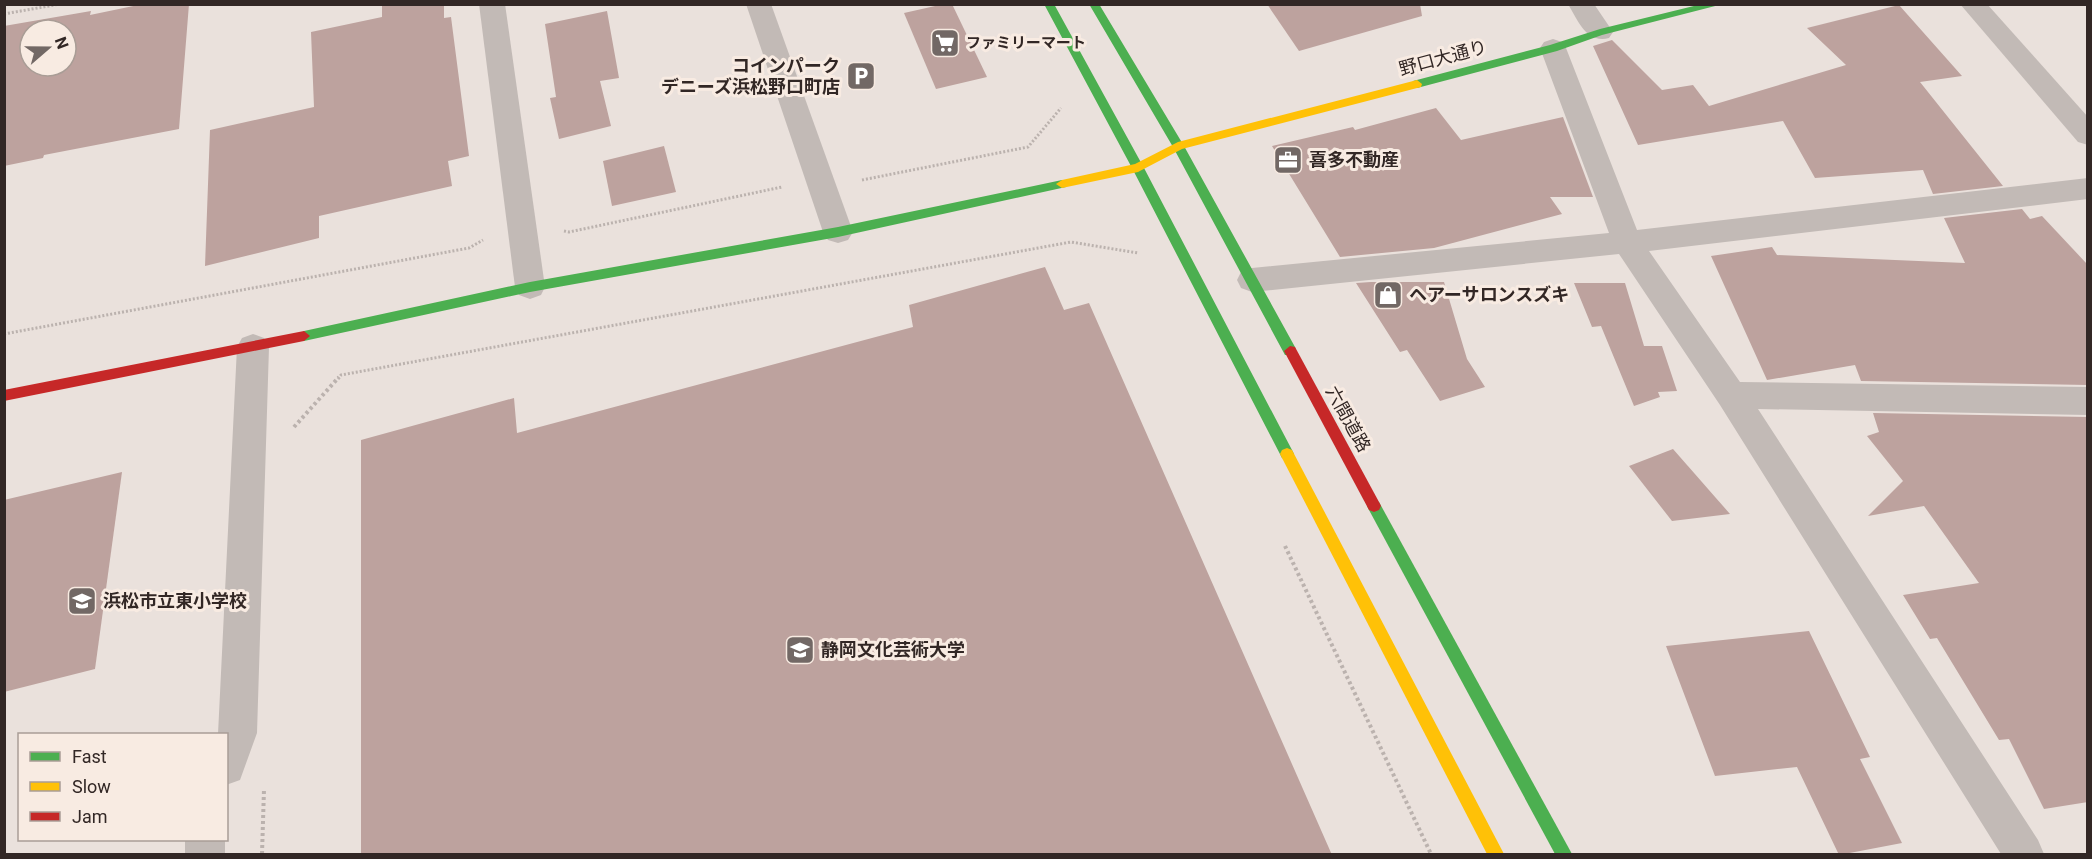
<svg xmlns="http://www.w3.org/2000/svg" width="2092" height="859" font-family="Roboto,'Noto Sans JP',sans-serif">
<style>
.building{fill:#bda29e;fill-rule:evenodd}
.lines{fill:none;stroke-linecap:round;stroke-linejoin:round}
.path-far1{stroke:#bbb2ae;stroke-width:3;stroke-dasharray:2 2;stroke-linecap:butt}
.path{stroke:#bbb2ae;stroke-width:4;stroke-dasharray:3 3;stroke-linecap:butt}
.street{fill:#c2bab6;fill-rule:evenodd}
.fast{fill:#4caf50;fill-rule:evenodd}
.slow{fill:#ffc107;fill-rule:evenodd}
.jam{fill:#c62828;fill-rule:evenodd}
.labels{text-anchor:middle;stroke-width:6;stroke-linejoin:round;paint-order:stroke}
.far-poi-label{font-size:15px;font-weight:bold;fill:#322725;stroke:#f8ebe2;text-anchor:start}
.street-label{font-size:18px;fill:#322725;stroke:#f8ebe2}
.poi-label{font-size:18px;font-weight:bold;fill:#322725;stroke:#f8ebe2;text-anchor:start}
</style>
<rect width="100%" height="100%" fill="#eae1dc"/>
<!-- building -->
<g class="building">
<path d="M 143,4 L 189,4 L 179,129 L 44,155 L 43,158 L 4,166 L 4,26 L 91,11 L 90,15 ZM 30,30 L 66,30 L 66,66 L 30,66 Z"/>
<path d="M 382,4 L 444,4 L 444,18 L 451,17 L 469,156 L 448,161 L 452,186 L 319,216 L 319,238 L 205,266 L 210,130 L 314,107 L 311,32 L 382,17 Z"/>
<path d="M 944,4 L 952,4 L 987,77 L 936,89 L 904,13 Z"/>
<path d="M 1267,4 L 1420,4 L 1422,16 L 1299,51 Z"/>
<path d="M 1899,5 L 1962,76 L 1920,82 L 2003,186 L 1933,194 L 1923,170 L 1815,178 L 1783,121 L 1638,145 L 1593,46 L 1612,40 L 1662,90 L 1693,85 L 1709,106 L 1846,65 L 1807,28 Z"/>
<path d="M 607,11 L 619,78 L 600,81 L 611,126 L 559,139 L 550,98 L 556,97 L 545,24 Z"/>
<path d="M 1436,108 L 1461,140 L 1563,117 L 1593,197 L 1550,197 L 1562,214 L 1434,248 L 1340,257 L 1272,146 L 1353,127 L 1355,130 Z"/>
<path d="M 664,146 L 676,192 L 612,206 L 603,161 Z"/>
<path d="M 2022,209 L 2030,219 L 2042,216 L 2087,264 L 2088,385 L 1861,381 L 1855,365 L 1767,380 L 1711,256 L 1772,247 L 1777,255 L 1965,263 L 1944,218 Z"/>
<path d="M 1045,267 L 1064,310 L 1089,303 L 1332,855 L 361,855 L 361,440 L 514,398 L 517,433 L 913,327 L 909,305 Z"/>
<path d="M 1371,282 L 1444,282 L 1467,359 L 1485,387 L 1440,401 L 1407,350 L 1400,352 L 1356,283 Z"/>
<path d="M 1574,283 L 1625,283 L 1644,346 L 1662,346 L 1677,391 L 1658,392 L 1660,397 L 1634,406 L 1601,326 L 1592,327 Z"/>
<path d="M 1873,413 L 2088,417 L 2088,802 L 2044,809 L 2009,739 L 1999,740 L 1937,638 L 1930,639 L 1903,595 L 1979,583 L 1924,506 L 1868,516 L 1903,481 L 1867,436 L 1879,432 Z"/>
<path d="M 1673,449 L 1730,514 L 1672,521 L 1629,466 Z"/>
<path d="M 122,472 L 95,669 L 4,692 L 4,500 Z"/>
<path d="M 1809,631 L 1870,757 L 1860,759 L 1902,843 L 1839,855 L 1797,767 L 1715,776 L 1666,646 Z"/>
</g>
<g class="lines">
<!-- path-far1 -->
<g class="path-far1">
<path d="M 4,14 L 60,4"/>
<path d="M 862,180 L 1028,147 L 1061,108"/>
<path d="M 564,231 L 569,232 L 782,187"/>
<path d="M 4,334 L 469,248 L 483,240"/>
<path d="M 338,379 L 341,375 L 1071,242 L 1138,253"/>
</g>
<!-- path -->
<g class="path">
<path d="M 294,427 L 339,377"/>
<path d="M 1285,546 L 1431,854"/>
<path d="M 262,854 L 264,789"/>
</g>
<!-- street -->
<g class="street">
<path d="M 479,4 L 505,4 L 545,287 L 541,295 L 530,299 L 519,295 L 515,287 Z"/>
<path d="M 746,4 L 771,4 L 853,232 L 848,240 L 838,243 L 828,240 L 823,232 Z"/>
<path d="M 1568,4 L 1594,4 L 1613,32 L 1609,38 C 1587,44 1578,21 1568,4 Z"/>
<path d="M 1960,4 L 1987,4 L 2088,117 L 2088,145 L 2078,142 Z"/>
<path d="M 1553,39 L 1562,42 L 1566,48 L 1637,230 L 2088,178 L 2088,199 L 1649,251 L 1740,382 L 2088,387 L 2088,415 L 1758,409 L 2038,840 L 2044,854 L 2001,854 L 1720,405 L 1619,254 L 1252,292 L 1241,288 L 1237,280 L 1241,272 L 1252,268 L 1609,233 L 1540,48 L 1544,42 Z"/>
<path d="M 253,334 L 264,338 L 269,347 L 257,733 L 240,780 L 226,785 L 226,734 L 218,734 L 237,347 L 242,338 Z"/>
<rect x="185" y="840" width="40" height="14"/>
</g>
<!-- fast -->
<g class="fast">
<path d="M 1044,4 L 1054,4 L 1144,168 L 1292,450 L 1294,454 L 1292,458 L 1287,460 L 1282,458 L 1132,168 Z"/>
<path d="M 1089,4 L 1099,4 L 1184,146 L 1295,347 L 1296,351 L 1295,355 L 1285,355 L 1173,147 Z"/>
<path d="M 1702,4 L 1723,4 L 1602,35 L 1557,51 L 1417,88 L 1412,84 L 1413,81 L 1550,45 L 1600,29 Z"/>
<path d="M 1062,180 L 1066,181 L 1068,184 L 1066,187 L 838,237 L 530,292 L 304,341 L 298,336 L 304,331 L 530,282 L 838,227 Z"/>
<path d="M 1374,500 L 1379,502 L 1572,854 L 1555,854 L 1369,510 L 1367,506 L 1369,502 Z"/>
</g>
<!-- slow -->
<g class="slow">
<path d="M 1417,80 L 1422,84 L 1421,87 L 1182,149 L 1138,172 L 1062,188 L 1056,184 L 1062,180 L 1135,164 L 1178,142 Z"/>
<path d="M 1287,448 L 1292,450 L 1504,854 L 1487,854 L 1282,458 L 1280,454 L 1282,450 Z"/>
</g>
<!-- jam -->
<g class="jam">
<path d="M 304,331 L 310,336 L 304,341 L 4,401 L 4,390 Z"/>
<path d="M 1290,346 L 1295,347 L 1379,502 L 1381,506 L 1379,510 L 1374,512 L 1369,510 L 1284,351 Z"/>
</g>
</g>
<!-- icons -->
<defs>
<g id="supermarket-square" transform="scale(1.5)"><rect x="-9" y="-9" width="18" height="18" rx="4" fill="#726865" stroke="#f8ebe2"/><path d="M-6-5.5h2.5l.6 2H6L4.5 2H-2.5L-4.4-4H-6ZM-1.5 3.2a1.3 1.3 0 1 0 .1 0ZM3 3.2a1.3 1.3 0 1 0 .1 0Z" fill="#fff"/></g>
<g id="parking-square" transform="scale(1.5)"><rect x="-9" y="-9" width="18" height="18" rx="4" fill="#726865" stroke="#f8ebe2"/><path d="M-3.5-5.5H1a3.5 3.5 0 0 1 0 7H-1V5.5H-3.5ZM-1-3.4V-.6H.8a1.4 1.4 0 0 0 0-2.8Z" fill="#fff"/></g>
<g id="office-square" transform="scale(1.5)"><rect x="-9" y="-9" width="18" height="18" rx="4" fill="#726865" stroke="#f8ebe2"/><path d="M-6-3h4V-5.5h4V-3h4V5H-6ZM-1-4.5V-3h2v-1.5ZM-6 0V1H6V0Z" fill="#fff"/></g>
<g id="shop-square" transform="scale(1.5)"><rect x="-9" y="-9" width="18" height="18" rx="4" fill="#726865" stroke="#f8ebe2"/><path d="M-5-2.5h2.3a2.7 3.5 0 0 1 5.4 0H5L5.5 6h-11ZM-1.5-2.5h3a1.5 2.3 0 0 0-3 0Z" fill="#fff"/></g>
<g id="school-square" transform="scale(1.5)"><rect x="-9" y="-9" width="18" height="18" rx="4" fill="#726865" stroke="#f8ebe2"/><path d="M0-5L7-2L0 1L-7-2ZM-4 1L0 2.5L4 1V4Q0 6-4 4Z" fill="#fff"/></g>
<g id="university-square" transform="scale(1.5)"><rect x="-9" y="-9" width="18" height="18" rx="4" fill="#726865" stroke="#f8ebe2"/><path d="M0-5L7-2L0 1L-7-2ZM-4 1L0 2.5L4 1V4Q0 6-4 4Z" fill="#fff"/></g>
</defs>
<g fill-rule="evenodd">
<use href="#supermarket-square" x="945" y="43"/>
<use href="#parking-square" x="861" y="76"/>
<use href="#office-square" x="1288" y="160"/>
<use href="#shop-square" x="1388" y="295"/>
<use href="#school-square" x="82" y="601"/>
<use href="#university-square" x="800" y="650"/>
</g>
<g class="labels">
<!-- far-poi labels -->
<g class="far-poi-label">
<text x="966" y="48">ファミリーマート</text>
</g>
<!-- street labels -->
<g class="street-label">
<text transform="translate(1443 58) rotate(-15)" y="6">野口大通り</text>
<text transform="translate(1348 419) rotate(61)" y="6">六間道路</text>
</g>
<!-- poi labels -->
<g class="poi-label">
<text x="840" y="72" text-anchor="end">コインパーク<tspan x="840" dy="21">デニーズ浜松野口町店</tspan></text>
<text x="1309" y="166">喜多不動産</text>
<text x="1409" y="301">ヘアーサロンスズキ</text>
<text x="103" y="607">浜松市立東小学校</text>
<text x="821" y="656">静岡文化芸術大学</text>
</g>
</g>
<!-- border -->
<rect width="2092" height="859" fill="none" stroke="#322725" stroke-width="12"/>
<!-- legend -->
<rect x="18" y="733" width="210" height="108" fill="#f8ebe2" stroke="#a99d96" stroke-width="1.5"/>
<rect x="30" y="752" width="30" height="9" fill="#4caf50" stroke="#a99d96" stroke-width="1.5"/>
<text x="72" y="763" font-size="18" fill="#322725">Fast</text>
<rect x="30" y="782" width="30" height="9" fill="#ffc107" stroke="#a99d96" stroke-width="1.5"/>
<text x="72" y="793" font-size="18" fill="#322725">Slow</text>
<rect x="30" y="812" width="30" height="9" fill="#c62828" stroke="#a99d96" stroke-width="1.5"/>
<text x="72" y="823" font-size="18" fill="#322725">Jam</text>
<!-- north arrow -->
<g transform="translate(48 48) rotate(70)"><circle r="28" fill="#f8ebe2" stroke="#a99d96" stroke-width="1.5"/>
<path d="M0-4.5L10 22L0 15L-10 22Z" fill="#726865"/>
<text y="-9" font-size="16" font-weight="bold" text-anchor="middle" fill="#322725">N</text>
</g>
</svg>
